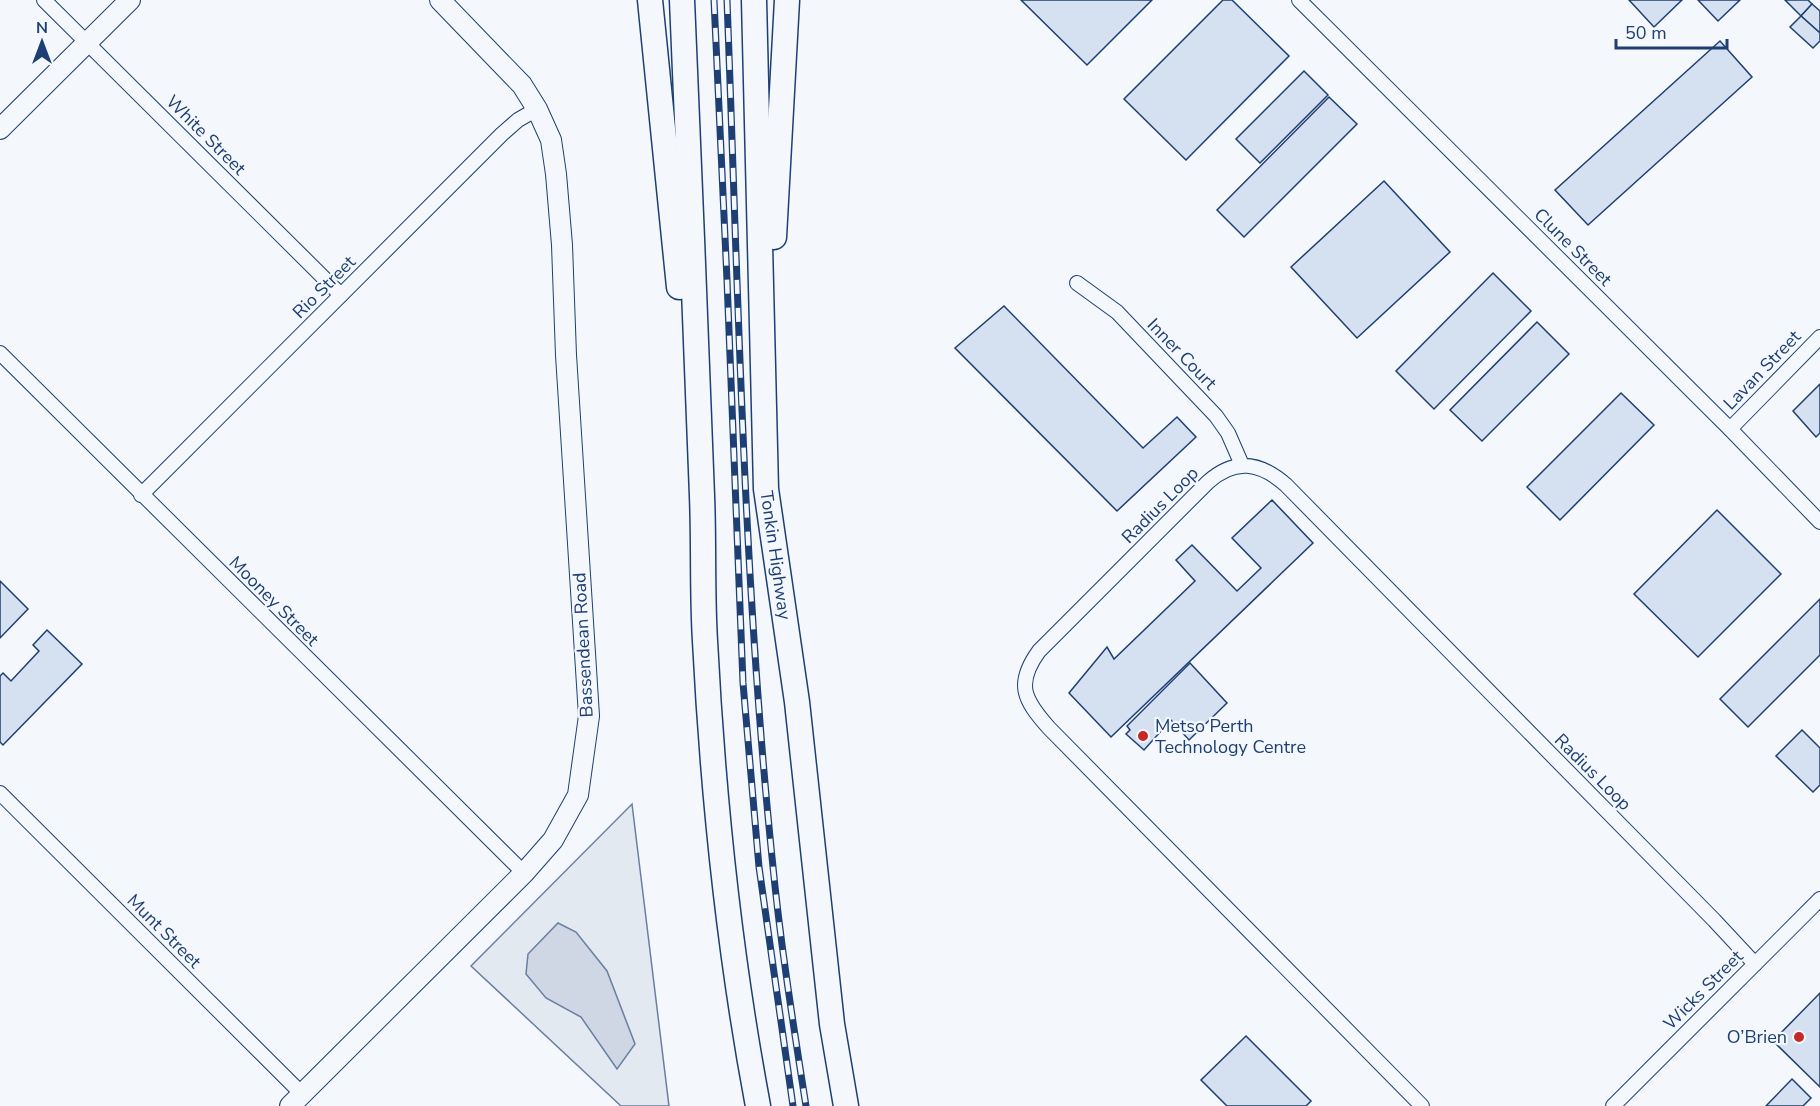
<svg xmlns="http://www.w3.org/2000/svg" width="1820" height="1106" font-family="'Nunito Sans',sans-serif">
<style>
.green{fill:#e3e9f0;stroke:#687fa3;stroke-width:1.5}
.water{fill:#cfd7e4;stroke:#687fa3;stroke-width:1.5}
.building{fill:#d5e0f0;stroke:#1d3f73;stroke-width:1.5}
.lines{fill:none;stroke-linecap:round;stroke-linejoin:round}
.street-casing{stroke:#1d3f73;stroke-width:16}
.secondary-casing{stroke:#1d3f73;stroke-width:22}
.highway-casing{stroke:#1d3f73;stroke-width:27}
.street{stroke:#f4f7fb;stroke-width:14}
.secondary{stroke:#f4f7fb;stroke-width:20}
.highway{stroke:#f4f7fb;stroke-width:24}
.rail-casing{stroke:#1d3f73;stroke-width:7}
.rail{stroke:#f4f7fb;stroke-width:4.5;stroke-dasharray:14;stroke-linecap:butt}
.poi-dot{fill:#c62828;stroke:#f4f7fb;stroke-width:2}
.labels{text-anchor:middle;stroke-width:4.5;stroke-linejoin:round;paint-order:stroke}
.street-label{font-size:18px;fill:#1d3f73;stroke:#f4f7fb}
.poi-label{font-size:18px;fill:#1d3f73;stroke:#f4f7fb;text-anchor:start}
</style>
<rect width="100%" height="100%" fill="#f4f7fb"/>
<!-- green -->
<path class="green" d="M 632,804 L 669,1106 L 621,1106 L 471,966 Z"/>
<!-- water -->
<path class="water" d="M 558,923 L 576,932 L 607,971 L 635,1044 L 617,1069 L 581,1017 L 546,998 L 526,974 L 528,954 Z"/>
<!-- building -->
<g class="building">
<path d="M 1021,0 L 1152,0 L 1087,65 Z"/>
<path d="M 1223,0 L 1232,0 L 1289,56 L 1186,160 L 1124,99 Z"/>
<path d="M 1629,0 L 1682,0 L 1654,27 Z"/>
<path d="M 1698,0 L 1740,0 L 1718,21 Z"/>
<path d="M 1785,0 L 1808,0 L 1812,4 L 1801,16 Z"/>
<path d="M 1812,4 L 1820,11 L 1820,33 L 1801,16 Z"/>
<path d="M 1801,16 L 1820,33 L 1820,41 L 1813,48 L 1790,27 Z"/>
<path d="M 1720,41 L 1752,77 L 1588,225 L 1555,190 Z"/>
<path d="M 1304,71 L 1328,95 L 1260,163 L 1236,139 Z"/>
<path d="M 1329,97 L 1357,124 L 1244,237 L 1217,210 Z"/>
<path d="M 1384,181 L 1450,252 L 1357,338 L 1291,267 Z"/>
<path d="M 1493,273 L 1531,311 L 1434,409 L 1396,371 Z"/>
<path d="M 1004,306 L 1143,448 L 1177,417 L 1196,437 L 1117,511 L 955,348 Z"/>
<path d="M 1537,322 L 1569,354 L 1482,441 L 1450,410 Z"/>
<path d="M 1820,384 L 1820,433 L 1816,437 L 1793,411 Z"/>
<path d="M 1621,393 L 1654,425 L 1560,520 L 1527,487 Z"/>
<path d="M 1272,500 L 1313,543 L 1111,737 L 1069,693 L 1107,647 L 1114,659 L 1195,581 L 1176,560 L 1192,545 L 1237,591 L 1261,568 L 1232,538 Z"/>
<path d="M 1717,510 L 1781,574 L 1698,657 L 1634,594 Z"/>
<path d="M 0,581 L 28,609 L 0,638 Z"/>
<path d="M 1820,599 L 1820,655 L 1748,727 L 1720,699 Z"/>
<path d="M 47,630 L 82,664 L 3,745 L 0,742 L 0,676 L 3,673 L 11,681 L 39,651 L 33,645 Z"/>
<path d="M 1190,663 L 1227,703 L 1189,740 L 1171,720 L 1144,750 L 1126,734 L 1130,730 L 1127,726 Z"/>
<path d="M 1802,730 L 1820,748 L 1820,785 L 1813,792 L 1776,756 Z"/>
<path d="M 1820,993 L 1820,1087 L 1773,1041 Z"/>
<path d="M 1246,1036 L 1311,1101 L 1306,1106 L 1227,1106 L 1201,1080 Z"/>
<path d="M 1792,1079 L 1811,1098 L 1803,1106 L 1766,1106 Z"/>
</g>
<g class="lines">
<!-- street casing -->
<g class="street-casing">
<g id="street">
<path d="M 44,0 L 341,295"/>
<path d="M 1299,0 L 1730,429 L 1820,522"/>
<path d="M 1077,283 L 1117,312 L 1216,416 L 1228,433 L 1242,465"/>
<path d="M 0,353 L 524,873"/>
<path d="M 1730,429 L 1820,337"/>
<path d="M 141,495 L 502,134 L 518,120 L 537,109"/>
<path d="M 0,793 L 302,1094"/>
<path d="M 1422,1106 L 1049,728 C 1024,700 1015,684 1039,651 L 1208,482 C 1235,458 1260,462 1286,485 L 1714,920 L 1755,964"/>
<path d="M 1613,1106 L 1820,899"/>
</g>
</g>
<!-- secondary casing -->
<g class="secondary-casing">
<g id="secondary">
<path d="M 0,129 L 130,0"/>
<path d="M 290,1106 L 524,873 L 553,840 L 578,795 L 589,716 L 566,355 L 562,245 L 556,174 L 551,140 L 537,109 L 522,85 L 440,0"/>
</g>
</g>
<!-- highway casing -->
<g class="highway-casing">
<g id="highway">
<path d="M 650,0 L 679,287"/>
<path d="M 682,0 C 689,165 696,331 702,496 C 704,544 702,593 705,641 C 713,797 729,952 758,1106"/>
<path id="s1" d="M 754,0 L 766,489 L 797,702 L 832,1024 L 846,1106"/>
<path d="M 774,237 L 787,0"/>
</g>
</g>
<!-- street -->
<use href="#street" class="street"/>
<!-- secondary -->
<use href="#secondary" class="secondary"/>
<!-- highway -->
<use href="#highway" class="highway"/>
<!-- rail casing -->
<g class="rail-casing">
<g id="rail">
<path d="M 714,0 L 727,280 L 743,683 L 759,867 L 793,1106"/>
<path d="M 727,0 C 738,286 743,573 772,857 C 780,941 793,1023 806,1106"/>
</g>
</g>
<!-- rail -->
<use href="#rail" class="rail"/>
</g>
<!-- markers -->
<g class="poi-dot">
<circle cx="1143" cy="736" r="6"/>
<circle cx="1799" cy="1037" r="6"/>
</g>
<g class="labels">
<!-- street labels -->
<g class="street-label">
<text transform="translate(206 135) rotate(45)" y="6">White Street</text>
<text transform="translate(1573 247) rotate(45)" y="6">Clune Street</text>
<text transform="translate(324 287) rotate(-45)" y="6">Rio Street</text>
<text transform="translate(1182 354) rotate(46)" y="6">Inner Court</text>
<text transform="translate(1762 370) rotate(-46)" y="6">Lavan Street</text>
<text transform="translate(1160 505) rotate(-45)" y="6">Radius Loop</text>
<text dy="6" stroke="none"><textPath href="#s1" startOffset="556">Tonkin Highway</textPath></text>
<text transform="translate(274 601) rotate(45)" y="6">Mooney Street</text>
<text transform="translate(583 645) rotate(-93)" y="6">Bassendean Road</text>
<text transform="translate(1593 772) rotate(45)" y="6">Radius Loop</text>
<text transform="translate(164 931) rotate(45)" y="6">Munt Street</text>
<text transform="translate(1703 990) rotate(-45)" y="6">Wicks Street</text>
</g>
<!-- poi labels -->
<g class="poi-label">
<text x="1155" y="732">Metso Perth<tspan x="1155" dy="21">Technology Centre</tspan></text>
<text x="1787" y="1043" text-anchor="end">O’Brien</text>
</g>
</g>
<!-- north arrow -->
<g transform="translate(42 42)" stroke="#f4f7fb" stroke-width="4.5" paint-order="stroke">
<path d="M0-4.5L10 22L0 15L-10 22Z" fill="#1d3f73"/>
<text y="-9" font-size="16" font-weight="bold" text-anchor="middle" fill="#1d3f73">N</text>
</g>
<!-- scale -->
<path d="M1616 39v9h111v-9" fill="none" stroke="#1d3f73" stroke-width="3"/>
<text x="1625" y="39" font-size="18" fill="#1d3f73" stroke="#f4f7fb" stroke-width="4.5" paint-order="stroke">50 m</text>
</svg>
